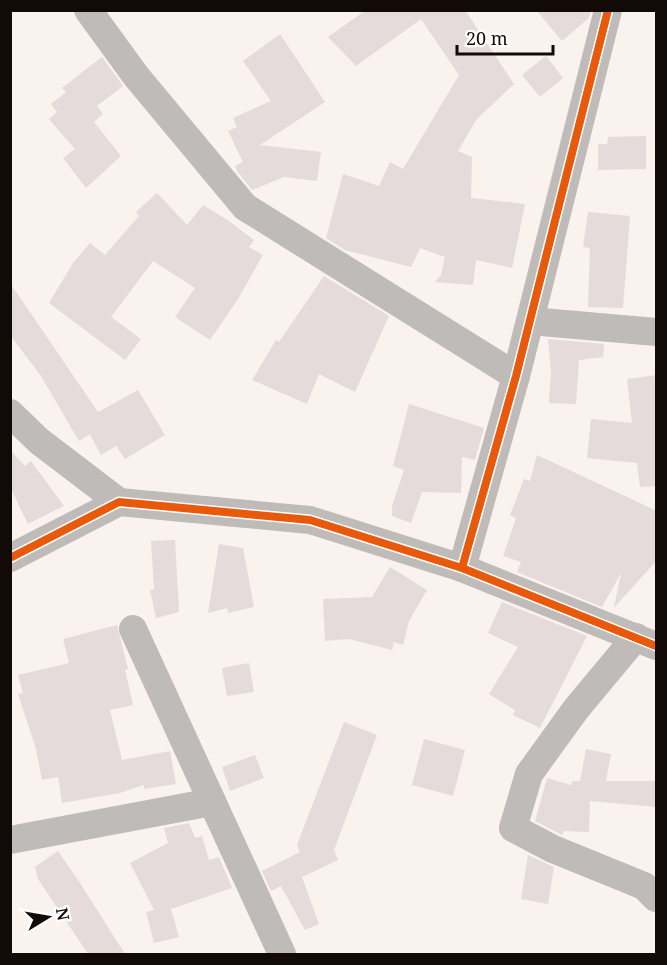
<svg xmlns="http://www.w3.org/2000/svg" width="667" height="965" font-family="'Noto Serif',serif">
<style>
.building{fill:#e4dbda}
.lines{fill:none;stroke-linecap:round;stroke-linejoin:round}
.street{stroke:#bebbb8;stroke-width:28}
.cycleway-casing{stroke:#fff;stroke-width:11}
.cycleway{stroke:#e8590c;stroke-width:8}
</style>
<rect width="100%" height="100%" fill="#faf2ef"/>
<!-- building -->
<g class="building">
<path d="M 366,10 L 465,10 L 514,84 L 476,120 L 458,151 L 472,157 L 471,198 L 525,204 L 512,268 L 476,260 L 473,285 L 435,282 L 441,275 L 445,257 L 420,248 L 411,267 L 345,250 L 326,238 L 343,174 L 379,186 L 390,162 L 403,169 L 459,75 L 421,19 L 356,66 L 328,37 Z"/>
<path d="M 536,10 L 591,10 L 589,18 L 562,41 Z"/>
<path d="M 280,34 L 325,102 L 260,145 L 321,152 L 317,181 L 284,177 L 252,190 L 237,171 L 235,166 L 243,162 L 228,131 L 237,127 L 233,118 L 271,101 L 243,61 Z"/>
<path d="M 546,56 L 563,78 L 540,97 L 522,75 Z"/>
<path d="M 102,57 L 123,86 L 97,106 L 103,114 L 94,122 L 121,156 L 86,188 L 63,158 L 75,149 L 49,119 L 57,112 L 51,104 L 66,92 L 62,88 Z"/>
<path d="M 646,136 L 646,169 L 598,170 L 598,144 L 607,144 L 608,137 Z"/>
<path d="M 157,193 L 187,225 L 203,205 L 229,221 L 254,240 L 249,247 L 263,255 L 238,299 L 210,340 L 175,317 L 195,288 L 153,261 L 111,317 L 141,339 L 125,360 L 49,303 L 73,263 L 90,243 L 105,255 L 139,216 L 136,212 Z"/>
<path d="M 588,212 L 630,216 L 623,308 L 588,307 L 590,248 L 583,247 Z"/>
<path d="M 324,276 L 389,316 L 355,392 L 319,374 L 307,404 L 252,380 L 276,340 L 279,342 Z"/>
<path d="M 10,283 L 98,412 L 138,390 L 165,435 L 125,459 L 116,446 L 101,455 L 90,434 L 79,441 L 41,376 L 10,335 Z"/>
<path d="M 548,339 L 604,344 L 603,357 L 579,360 L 576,404 L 549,403 L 551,371 Z"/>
<path d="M 657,375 L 657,486 L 640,487 L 637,463 L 587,458 L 591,419 L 632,423 L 627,379 Z"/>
<path d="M 409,404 L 484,428 L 475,460 L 462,457 L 461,493 L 422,492 L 411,523 L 392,516 L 392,506 L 404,470 L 393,466 Z"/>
<path d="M 10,450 L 25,466 L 31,461 L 64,506 L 28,524 L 10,487 Z"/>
<path d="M 537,455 L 657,511 L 657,560 L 614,608 L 621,573 L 602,607 L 517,572 L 521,562 L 503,556 L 516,518 L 510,515 L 524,479 L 530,481 Z"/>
<path d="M 175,540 L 179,612 L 156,618 L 150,590 L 154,589 L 151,541 Z"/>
<path d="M 219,544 L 243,548 L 254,607 L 228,613 L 227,608 L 208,613 Z"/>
<path d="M 390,567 L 427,590 L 409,621 L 403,645 L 394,642 L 392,650 L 349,639 L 325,641 L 323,599 L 372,597 Z"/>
<path d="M 502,602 L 587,636 L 540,728 L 513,715 L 515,710 L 489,694 L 518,647 L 488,633 Z"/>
<path d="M 117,625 L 128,669 L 125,670 L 133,705 L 110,710 L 122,760 L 170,751 L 176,784 L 144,789 L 144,785 L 120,793 L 62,803 L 58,777 L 42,780 L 36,749 L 18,694 L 23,693 L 18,675 L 69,663 L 63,639 Z"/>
<path d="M 249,663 L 254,692 L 227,696 L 222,668 Z"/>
<path d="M 344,722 L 377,735 L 334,850 L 338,860 L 302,877 L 319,924 L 305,930 L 281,886 L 271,891 L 262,871 L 300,852 L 297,845 Z"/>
<path d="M 424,739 L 465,750 L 453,796 L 412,785 Z"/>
<path d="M 586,749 L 611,754 L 606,781 L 657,781 L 657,807 L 590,801 L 589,832 L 564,831 L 562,835 L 535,821 L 547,778 L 571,785 L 572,781 L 580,781 Z"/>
<path d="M 255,755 L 264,778 L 230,791 L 222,767 Z"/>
<path d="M 189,823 L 195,838 L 202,836 L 209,860 L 219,857 L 232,888 L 171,909 L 179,937 L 154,943 L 146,912 L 154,910 L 130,863 L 168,843 L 164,828 Z"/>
<path d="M 58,851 L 78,880 L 125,954 L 88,954 L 38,879 L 35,867 Z"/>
<path d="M 528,855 L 554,867 L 548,904 L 521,899 Z"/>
</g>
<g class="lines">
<!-- street -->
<g class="street">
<path d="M 88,10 L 136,76 L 245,207 L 516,376"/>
<path d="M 530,321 L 656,332"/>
<path d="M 10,413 L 39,441 L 119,502"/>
<path d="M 10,558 L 119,502 L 310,520 L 462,568 L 656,646"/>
<path d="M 462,568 L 516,376 L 608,10"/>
<path d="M 133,629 L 282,954"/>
<path d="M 636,637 L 576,709 L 529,774 L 513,828 L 553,849 L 644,886 L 656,898"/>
<path d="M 10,840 L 212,802"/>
</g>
<!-- cycleway casing -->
<g class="cycleway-casing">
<g id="cycleway">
<path d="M 10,558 L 119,502 L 310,520 L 462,568 L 656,646"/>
<path d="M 462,568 L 516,376 L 608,10"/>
</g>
</g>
<!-- cycleway -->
<use href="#cycleway" class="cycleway"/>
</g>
<!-- border -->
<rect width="667" height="965" fill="none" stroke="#110a07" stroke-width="24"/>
<!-- north arrow -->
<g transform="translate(48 917) rotate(79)" stroke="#ffffff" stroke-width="4.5" paint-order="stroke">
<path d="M0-4.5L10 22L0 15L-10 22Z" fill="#110a07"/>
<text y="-9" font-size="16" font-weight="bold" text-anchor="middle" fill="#110a07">N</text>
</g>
<!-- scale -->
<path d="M457 45v9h96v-9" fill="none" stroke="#110a07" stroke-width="3"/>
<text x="466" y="45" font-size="18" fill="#110a07" stroke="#ffffff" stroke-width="4.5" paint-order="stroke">20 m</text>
</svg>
